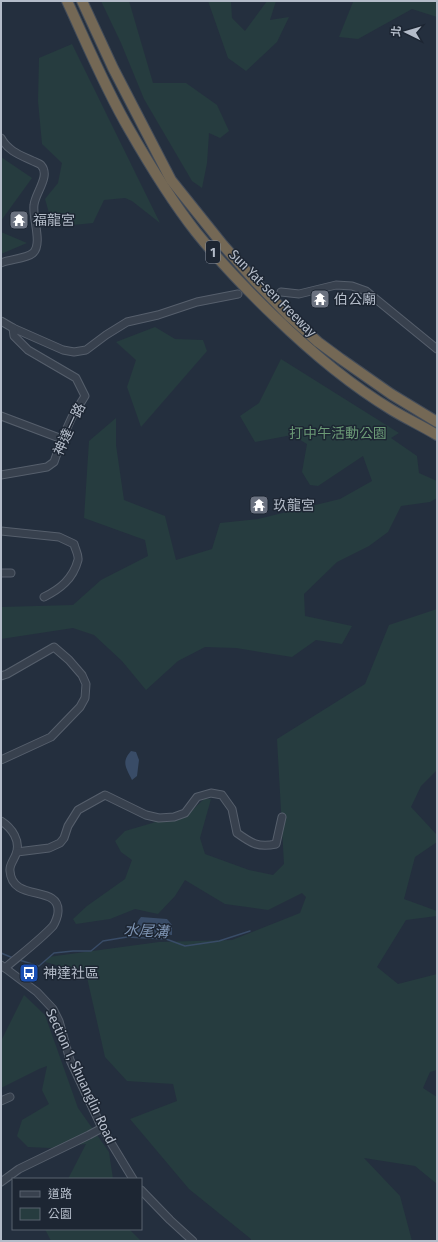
<svg xmlns="http://www.w3.org/2000/svg" width="438" height="1242" font-family="'Fira Sans Condensed','Noto Sans TC',sans-serif">
<style>
.green{fill:#263c3f}
.water{fill:#394c67}
.lines{fill:none;stroke-linecap:round;stroke-linejoin:round}
.stream{stroke:#394c67;stroke-width:1.5}
.minor-casing{stroke:#565f6c;stroke-width:9}
.highway-casing{stroke:#434c59;stroke-width:12}
.minor{stroke:#38414e;stroke-width:7}
.highway{stroke:#746855;stroke-width:10}
.labels{text-anchor:middle;stroke-width:3;stroke-linejoin:round;paint-order:stroke}
.shield{fill:#1d2633;stroke:#878f9c;stroke-width:1}
.shield-label{font-size:13px;font-weight:bold;fill:#b4bcc9}
.poi-label{font-size:14px;fill:#b4bcc9;stroke:#1d2633;text-anchor:start}
.street-label{font-size:14px;fill:#b4bcc9;stroke:#1d2633}
.park-label{font-size:14px;fill:#6b9a76;stroke:#1d2633}
.water-label{font-size:15px;font-style:italic;fill:#7c92b1;stroke:#1d2633}
</style>
<rect width="100%" height="100%" fill="#242f3e"/>
<!-- green -->
<g class="green">
<path d="M 101,1 L 129,1 L 153,83 L 186,83 L 217,105 L 229,131 L 220,138 L 209,133 L 207,163 L 202,188 L 192,181 L 144,99 L 121,43 Z"/>
<path d="M 208,1 L 231,1 L 232,18 L 245,31 L 267,1 L 276,1 L 270,20 L 289,17 L 277,42 L 246,71 L 228,58 Z"/>
<path d="M 357,1 L 437,1 L 437,17 L 412,9 L 358,39 L 339,37 L 353,2 Z"/>
<path d="M 72,44 L 160,223 L 132,201 L 125,198 L 104,200 L 93,223 L 53,227 L 45,199 L 58,183 L 62,163 L 42,144 L 38,101 L 39,58 Z"/>
<path d="M 1,157 L 32,178 L 3,218 L 1,222 Z"/>
<path d="M 1,232 L 27,243 L 1,254 Z"/>
<path d="M 155,327 L 175,339 L 203,340 L 207,351 L 141,427 L 127,387 L 136,360 L 116,342 Z"/>
<path d="M 281,359 L 399,433 L 391,438 L 417,456 L 419,473 L 437,481 L 437,498 L 430,502 L 401,506 L 388,532 L 369,546 L 337,562 L 304,594 L 305,616 L 352,626 L 342,644 L 316,640 L 292,657 L 236,648 L 205,647 L 178,661 L 146,690 L 122,661 L 94,635 L 73,628 L 1,639 L 1,607 L 73,605 L 101,580 L 148,556 L 145,540 L 84,518 L 89,441 L 116,418 L 116,445 L 124,500 L 165,516 L 176,560 L 212,549 L 220,523 L 258,519 L 340,499 L 372,481 L 363,456 L 318,486 L 310,485 L 302,472 L 307,444 L 292,435 L 255,442 L 240,416 L 259,403 Z"/>
<path d="M 437,609 L 437,770 L 421,786 L 411,807 L 437,835 L 437,842 L 415,857 L 404,899 L 437,911 L 437,916 L 406,920 L 377,967 L 398,984 L 437,974 L 437,1070 L 430,1072 L 423,1088 L 437,1097 L 437,1184 L 415,1166 L 364,1158 L 400,1196 L 412,1241 L 251,1241 L 251,1239 L 189,1189 L 130,1119 L 177,1101 L 173,1084 L 127,1081 L 105,1057 L 86,973 L 45,962 L 48,957 L 159,942 L 232,940 L 300,913 L 306,897 L 302,893 L 268,910 L 225,904 L 185,880 L 175,896 L 158,914 L 135,909 L 110,919 L 76,924 L 73,919 L 87,906 L 125,879 L 132,860 L 121,852 L 115,841 L 125,831 L 166,819 L 187,815 L 204,799 L 211,799 L 200,838 L 205,854 L 249,870 L 273,875 L 284,864 L 277,739 L 365,684 L 389,625 Z"/>
<path d="M 24,995 L 45,1015 L 78,1108 L 109,1152 L 113,1179 L 68,1179 L 86,1144 L 50,1148 L 28,1147 L 17,1136 L 22,1120 L 49,1104 L 42,1090 L 47,1066 L 39,1069 L 1,1088 L 1,1041 Z"/>
<path d="M 45,1229 L 129,1229 L 141,1241 L 51,1241 Z"/>
</g>
<!-- water -->
<g class="water">
<path d="M 131,751 L 136,752 L 139,760 L 137,776 L 132,780 C 126,768 121,762 131,751 Z"/>
<path d="M 141,917 L 167,919 L 172,925 L 172,935 L 138,933 L 136,930 L 138,921 Z"/>
</g>
<g class="lines">
<!-- stream -->
<g class="stream">
<path d="M 1,953 L 13,958"/>
<path d="M 19,960 L 39,966 L 54,953 L 73,951 L 91,951 L 103,941 L 127,937 L 166,939 L 185,946 L 219,941 L 250,931"/>
</g>
<!-- minor casing -->
<g class="minor-casing">
<g id="minor">
<path d="M 1,138 C 8,151 20,155 33,161 C 35,162 39,163 41,165 C 51,176 35,193 34,205 C 32,217 43,244 33,253 C 26,259 10,259 1,263"/>
<path d="M 281,292 L 299,294 L 336,285 L 352,286 L 366,291 L 437,349"/>
<path d="M 1,321 L 13,328 L 63,350 L 74,352 L 86,350 L 106,335 L 127,322 L 158,315 L 197,302 L 238,294"/>
<path d="M 1,416 L 62,439"/>
<path d="M 1,475 L 47,467 L 54,462 L 62,439 L 72,417 L 85,396 L 76,378 L 28,350 L 14,336 L 13,328"/>
<path d="M 1,531 L 59,537 L 74,544 C 75,549 79,555 78,560 C 73,579 60,589 44,597"/>
<path d="M 1,573 L 11,573"/>
<path d="M 1,676 L 7,674 L 54,647 L 69,660 L 82,675 L 86,684 L 85,698 L 80,707 L 51,737 L 1,760"/>
<path d="M 1,821 C 12,828 21,841 16,854 C 14,860 9,865 10,871 C 12,903 60,884 58,912 C 58,916 55,923 53,926 C 39,941 20,955 5,968"/>
<path d="M 17,852 L 49,848 L 60,843 L 64,838 L 68,826 L 78,810 L 105,795 L 146,815 L 159,818 L 174,817 L 185,813 L 197,797 L 211,793 L 222,795 L 232,809 L 237,833 C 251,843 258,848 276,844 L 282,817"/>
<path d="M 1,965 L 37,992 L 53,1009 L 59,1021 L 70,1060 L 102,1128 L 133,1179"/>
<path d="M 1,1101 L 10,1097"/>
<path d="M 1,1182 L 19,1169 L 89,1135 L 102,1128"/>
<path d="M 141,1190 L 170,1220 L 193,1241"/>
</g>
</g>
<!-- highway casing -->
<g class="highway-casing">
<g id="highway">
<path d="M 67,1 C 87,44 105,88 129,129 C 149,164 171,200 196,232 C 220,262 247,290 274,316 C 310,351 349,384 392,410 C 407,419 422,426 437,435"/>
<path d="M 82,1 L 113,68 L 171,180 L 223,245 L 254,280 L 289,316 L 318,342 L 341,359 L 391,394 L 437,422"/>
</g>
</g>
<!-- minor -->
<use href="#minor" class="minor"/>
<!-- highway -->
<use href="#highway" class="highway"/>
</g>
<!-- icons -->
<defs>
<g id="temple-square" transform="scale(1)"><rect x="-9" y="-9" width="18" height="18" rx="4" fill="#6b7280" stroke="#1d2633"/><path d="M0-6L5-2H3V0L6.5 2.5H4V6H1.5V3h-3V6H-4V2.5H-6.5L-3 0V-2H-5Z" fill="#fff"/></g>
<g id="bus-square" transform="scale(1)"><rect x="-9" y="-9" width="18" height="18" rx="4" fill="#1a4fb4" stroke="#1d2633"/><path d="M-5-6H5V4H4V6H2V4H-2V6H-4V4H-5ZM-3.5-4V0h7V-4ZM-3.5 1.2v1.5H-2V1.2ZM2 1.2v1.5H3.5V1.2Z" fill="#fff"/></g>
</defs>
<g fill-rule="evenodd">
<use href="#temple-square" x="19" y="220"/>
<use href="#temple-square" x="320" y="299"/>
<use href="#temple-square" x="259" y="505"/>
<use href="#bus-square" x="29" y="973"/>
</g>
<g class="labels">
<!-- shield labels -->
<rect class="shield" x="206" y="241" width="14" height="22" rx="3"/>
<g class="shield-label">
<text x="213" y="257">1</text>
</g>
<!-- poi labels -->
<g class="poi-label">
<text x="33" y="225">福龍宮</text>
<text x="334" y="304">伯公廟</text>
<text x="273" y="510">玖龍宮</text>
<text x="43" y="978">神達社區</text>
</g>
<!-- street labels -->
<g class="street-label">
<text transform="translate(273 293) rotate(45)" y="5">Sun Yat-sen Freeway</text>
<text transform="translate(69 429) rotate(-65)" y="5">神達一路</text>
<text transform="translate(81 1076) rotate(65)" y="5">Section 1, Shuanglin Road</text>
</g>
<!-- park labels -->
<g class="park-label">
<text x="338" y="438">打中午活動公園</text>
</g>
<!-- water labels -->
<g class="water-label">
<text transform="translate(146 931) rotate(3)" y="5">水尾溝</text>
</g>
</g>
<!-- border -->
<rect width="438" height="1242" fill="none" stroke="#b4bcc9" stroke-width="4"/>
<!-- legend -->
<rect x="12" y="1178" width="130" height="52" fill="#1d2633" stroke="#59626f"/>
<rect x="20" y="1191" width="20" height="6" fill="#38414e" stroke="#59626f"/>
<text x="48" y="1198" font-size="12" fill="#b4bcc9">道路</text>
<rect x="20" y="1208" width="20" height="12" fill="#263c3f" stroke="#59626f"/>
<text x="48" y="1218" font-size="12" fill="#b4bcc9">公園</text>
<!-- north arrow -->
<g transform="translate(406 32) rotate(275)" stroke="#1d2633" stroke-width="3" paint-order="stroke">
<path d="M0-3L7 15L0 10L-7 15Z" fill="#b4bcc9"/>
<text y="-6" font-size="11" font-weight="bold" text-anchor="middle" fill="#b4bcc9">北</text>
</g>
</svg>
